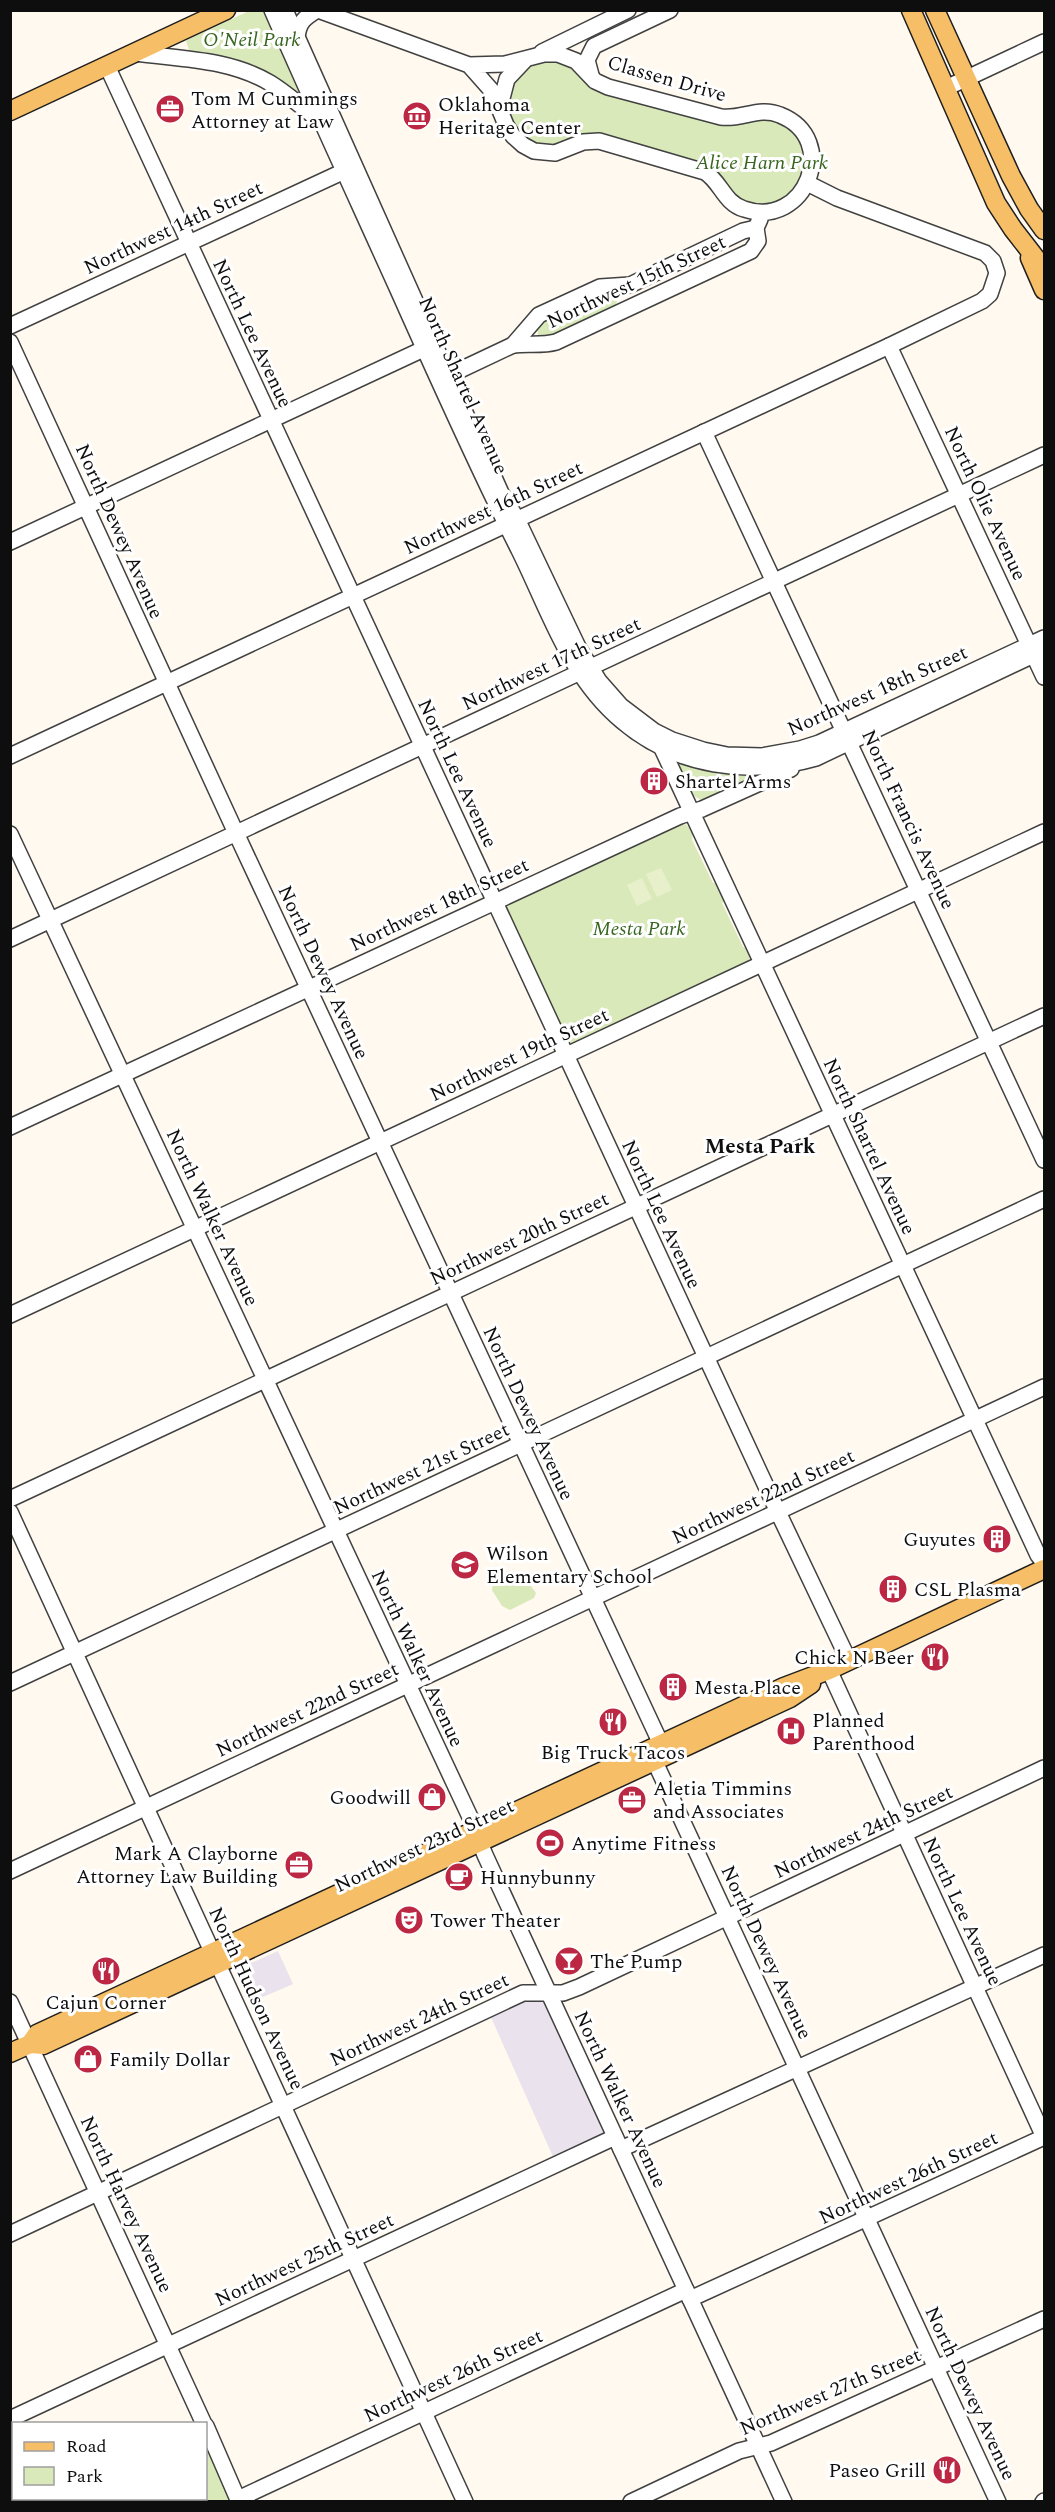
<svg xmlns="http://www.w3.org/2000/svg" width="1055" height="2512" font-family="Spectral,serif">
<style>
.industrial{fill:#eae2ec}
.green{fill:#d9e9b9}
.pitch{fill:#e8f0cb}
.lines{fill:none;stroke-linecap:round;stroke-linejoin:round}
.minor-casing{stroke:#414141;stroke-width:18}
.major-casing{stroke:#1f1f1f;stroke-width:21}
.minor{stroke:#fff;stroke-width:15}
.major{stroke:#f6bf67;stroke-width:18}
.labels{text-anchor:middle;stroke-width:6;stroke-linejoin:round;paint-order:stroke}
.park-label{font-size:20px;font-style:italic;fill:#37651f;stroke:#fff}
.street-label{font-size:20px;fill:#0e0e0e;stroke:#fff}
.poi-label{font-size:20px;fill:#0e0e0e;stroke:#fff;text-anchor:start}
.neighbourhood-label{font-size:21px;font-weight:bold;fill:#0e0e0e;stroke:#fff}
</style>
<rect width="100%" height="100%" fill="#fff9ef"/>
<!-- industrial -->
<g class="industrial">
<path d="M 278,1951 L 293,1984 L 256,2000 L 242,1967 Z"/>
<path d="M 530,1998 L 537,2001 L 546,2001 L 607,2135 L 554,2159 L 490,2015 Z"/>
</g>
<!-- green -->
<g class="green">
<path d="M 249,11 L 267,11 L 304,100 L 189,50 L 186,41 L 189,39 Z"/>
<path d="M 558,59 L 584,75 L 752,118 L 773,118 L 798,136 L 806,156 L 801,184 L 785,200 L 757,206 L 734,197 L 718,175 L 594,135 L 563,145 L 544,147 L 518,135 L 506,111 L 513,78 L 537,60 Z"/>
<path d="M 603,291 L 614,293 L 617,300 L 616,307 L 551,339 L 538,335 L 537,324 Z"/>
<path d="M 678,760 L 762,773 L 764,775 L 707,801 C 688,799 684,779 676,763 Z"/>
<path d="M 683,822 L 693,831 L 692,840 L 713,883 L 717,883 L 725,901 L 722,903 L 743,947 L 747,948 L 750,953 L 749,961 L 745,965 L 569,1047 L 503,904 Z"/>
<path d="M 500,1572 L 523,1575 L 536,1593 L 534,1598 L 510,1610 L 502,1606 L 492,1590 L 494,1575 Z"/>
<path d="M 206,2439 L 234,2502 L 49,2502 L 55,2498 L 206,2498 Z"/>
</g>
<!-- pitch -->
<g class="pitch">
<path d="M 661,868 L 672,890 L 657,897 L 646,874 Z"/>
<path d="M 642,878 L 652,899 L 637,906 L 627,885 Z"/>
</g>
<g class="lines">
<!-- minor casing -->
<g class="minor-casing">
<g id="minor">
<path d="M 272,10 C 313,104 356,197 398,290 C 437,377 476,465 519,550 C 549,610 569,677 622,721 C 676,767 749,777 816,758 L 1044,650"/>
<path d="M 285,10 L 501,493 L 517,519 L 578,647 L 599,681 L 621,706 L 654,731 L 672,740 L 703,750 L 727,755 L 762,756 L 800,749 L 819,743 L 1044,638"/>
<path d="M 318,10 L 469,65 L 505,64 L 544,54 L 558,54 L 576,61 L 595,81 L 608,87 L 721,117 C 742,120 759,106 780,115 C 841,139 806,230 744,209 C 724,203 721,182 705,172 L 599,141 L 583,142 L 555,153 L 534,151 L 523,145 L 513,136 L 506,125 L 492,91 L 469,65"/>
<path d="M 297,37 C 299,22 304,18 317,10"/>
<path d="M 542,52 L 628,10"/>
<path d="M 136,53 C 181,59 230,59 270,83 C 288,94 304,109 321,122"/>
<path d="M 107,66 L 778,1512 L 849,1661"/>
<path d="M 591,75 L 587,60 L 594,46 L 670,10"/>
<path d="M 946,88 L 1044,42"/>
<path d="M 500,106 L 507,79 L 524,61"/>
<path d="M 10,326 L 353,167"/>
<path d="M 10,342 L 236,833 L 661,1744 L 655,1762 L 998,2502"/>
<path d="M 513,345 C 528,343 542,346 556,342 L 751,251 L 758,241 L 756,228 L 760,219"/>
<path d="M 889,346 L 1044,677"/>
<path d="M 441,379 L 513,345 L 539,315 L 600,287 L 630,285 L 743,231 L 756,228"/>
<path d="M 704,432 L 1044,1160"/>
<path d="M 10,542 L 432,345"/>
<path d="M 659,742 L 1038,1555 L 1044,1563"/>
<path d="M 10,756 L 889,346 L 982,301 L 990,294 L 997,273 L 993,261 L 985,253 L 837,198 L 807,183"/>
<path d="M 10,834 L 470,1817 L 485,1855 L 784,2502"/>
<path d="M 10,939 L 1044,455"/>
<path d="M 10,1127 L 680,816 L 702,809 L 791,769"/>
<path d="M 10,1315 L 1044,832"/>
<path d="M 10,1499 L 1044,1016"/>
<path d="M 10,1512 L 465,2502"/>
<path d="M 829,1670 L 1044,2137"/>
<path d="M 10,1683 L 1044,1199"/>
<path d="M 10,1871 L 1044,1387"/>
<path d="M 10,2002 L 204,2424"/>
<path d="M 621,2149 L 1044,1955"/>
<path d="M 10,2234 L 523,1993 L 563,1993 L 579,1987 L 1044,1768"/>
<path d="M 690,2299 L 1044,2137"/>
<path d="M 10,2419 L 615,2137"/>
<path d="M 206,2426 L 239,2502"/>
<path d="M 10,2457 L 14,2464"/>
<path d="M 29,2498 L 31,2502"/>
<path d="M 238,2499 L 686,2290"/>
<path d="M 631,2502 L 739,2451 L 771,2443 L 1044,2319"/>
<path d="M 1043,2502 L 1044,2501"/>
</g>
</g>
<!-- major casing -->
<g class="major-casing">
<g id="major">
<path d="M 911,10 L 996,203 L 1013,229 L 1044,269"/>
<path d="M 935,10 L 1011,176 L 1029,209 L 1044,230"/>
<path d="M 10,111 L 226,10"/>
<path d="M 1030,258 L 1044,290"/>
<path d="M 30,2044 L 43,2045 L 790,1698 L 811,1684"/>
<path d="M 10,2053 L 30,2044 L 37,2034 L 784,1687 L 829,1670 L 1044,1569"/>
</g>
</g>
<!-- minor -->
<use href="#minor" class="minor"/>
<!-- major -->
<use href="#major" class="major"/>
</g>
<!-- icons -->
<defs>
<g id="office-disc" transform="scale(1.5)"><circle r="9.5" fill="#bc2844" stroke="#fff"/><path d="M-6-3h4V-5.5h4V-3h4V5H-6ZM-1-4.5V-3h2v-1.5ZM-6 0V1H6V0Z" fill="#fff"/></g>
<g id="museum-disc" transform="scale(1.5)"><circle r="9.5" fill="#bc2844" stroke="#fff"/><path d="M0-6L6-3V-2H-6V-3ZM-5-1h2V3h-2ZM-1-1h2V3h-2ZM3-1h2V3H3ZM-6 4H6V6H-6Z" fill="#fff"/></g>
<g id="building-disc" transform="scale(1.5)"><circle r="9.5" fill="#bc2844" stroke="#fff"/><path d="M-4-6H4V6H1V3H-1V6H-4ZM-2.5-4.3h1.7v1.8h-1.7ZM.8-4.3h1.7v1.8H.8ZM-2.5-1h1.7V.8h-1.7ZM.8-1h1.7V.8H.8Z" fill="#fff"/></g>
<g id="school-disc" transform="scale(1.5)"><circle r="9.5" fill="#bc2844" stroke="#fff"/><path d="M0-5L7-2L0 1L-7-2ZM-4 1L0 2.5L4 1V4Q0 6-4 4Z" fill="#fff"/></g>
<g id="restaurant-disc" transform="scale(1.5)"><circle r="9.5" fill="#bc2844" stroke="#fff"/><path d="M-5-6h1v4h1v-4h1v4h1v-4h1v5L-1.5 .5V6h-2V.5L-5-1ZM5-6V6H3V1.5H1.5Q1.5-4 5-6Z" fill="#fff"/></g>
<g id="hospital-disc" transform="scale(1.5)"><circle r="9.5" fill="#bc2844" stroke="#fff"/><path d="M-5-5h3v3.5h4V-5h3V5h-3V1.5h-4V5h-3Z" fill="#fff"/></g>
<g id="shop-disc" transform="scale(1.5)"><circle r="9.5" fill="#bc2844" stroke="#fff"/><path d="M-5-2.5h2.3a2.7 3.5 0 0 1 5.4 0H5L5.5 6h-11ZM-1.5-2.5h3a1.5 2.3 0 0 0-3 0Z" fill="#fff"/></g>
<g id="stadium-disc" transform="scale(1.5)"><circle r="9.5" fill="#bc2844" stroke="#fff"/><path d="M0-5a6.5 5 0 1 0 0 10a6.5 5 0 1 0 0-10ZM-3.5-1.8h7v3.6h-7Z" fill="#fff"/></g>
<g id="cafe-disc" transform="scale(1.5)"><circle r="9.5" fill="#bc2844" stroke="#fff"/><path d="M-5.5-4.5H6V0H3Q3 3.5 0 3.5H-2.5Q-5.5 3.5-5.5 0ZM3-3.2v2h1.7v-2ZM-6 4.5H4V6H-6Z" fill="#fff"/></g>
<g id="theatre-disc" transform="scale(1.5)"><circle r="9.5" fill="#bc2844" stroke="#fff"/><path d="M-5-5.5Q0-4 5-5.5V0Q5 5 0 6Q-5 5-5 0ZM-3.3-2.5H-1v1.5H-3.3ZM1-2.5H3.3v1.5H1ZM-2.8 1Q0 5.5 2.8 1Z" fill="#fff"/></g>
<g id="bar-disc" transform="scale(1.5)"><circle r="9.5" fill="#bc2844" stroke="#fff"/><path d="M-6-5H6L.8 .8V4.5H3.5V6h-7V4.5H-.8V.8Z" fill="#fff"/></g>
</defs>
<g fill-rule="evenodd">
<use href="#office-disc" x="170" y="109"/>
<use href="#museum-disc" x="417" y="116"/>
<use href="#building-disc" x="654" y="781"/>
<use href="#building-disc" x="997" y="1539"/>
<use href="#school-disc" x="465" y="1565"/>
<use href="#building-disc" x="893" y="1589"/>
<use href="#restaurant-disc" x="935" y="1657"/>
<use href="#building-disc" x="673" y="1687"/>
<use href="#restaurant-disc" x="613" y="1722"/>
<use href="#hospital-disc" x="791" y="1731"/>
<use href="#shop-disc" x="432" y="1797"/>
<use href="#office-disc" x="632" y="1800"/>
<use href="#stadium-disc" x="550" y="1843"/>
<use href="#office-disc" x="299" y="1865"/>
<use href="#cafe-disc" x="459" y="1877"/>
<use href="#theatre-disc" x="409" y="1920"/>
<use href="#bar-disc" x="569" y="1961"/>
<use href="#restaurant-disc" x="106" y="1971"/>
<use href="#shop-disc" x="88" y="2059"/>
<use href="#restaurant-disc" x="947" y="2470"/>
</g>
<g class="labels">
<!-- park labels -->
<g class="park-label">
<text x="252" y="46">O'Neil Park</text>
<text x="762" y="169">Alice Harn Park</text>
<text x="639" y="935">Mesta Park</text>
</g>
<!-- street labels -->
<g class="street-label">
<text transform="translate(667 78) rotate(16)" y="7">Classen Drive</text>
<text transform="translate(173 227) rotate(-25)" y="7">Northwest 14th Street</text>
<text transform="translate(636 281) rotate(-25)" y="7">Northwest 15th Street</text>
<text transform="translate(253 333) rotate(65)" y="7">North Lee Avenue</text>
<text transform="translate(464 385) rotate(66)" y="7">North Shartel Avenue</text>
<text transform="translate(986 503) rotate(65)" y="7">North Olie Avenue</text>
<text transform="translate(493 507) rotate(-25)" y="7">Northwest 16th Street</text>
<text transform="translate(120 531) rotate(66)" y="7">North Dewey Avenue</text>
<text transform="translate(551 663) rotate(-25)" y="7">Northwest 17th Street</text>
<text transform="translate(877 690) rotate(-24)" y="7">Northwest 18th Street</text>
<text transform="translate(458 773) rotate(65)" y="7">North Lee Avenue</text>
<text transform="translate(909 819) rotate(65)" y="7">North Francis Avenue</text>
<text transform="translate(439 904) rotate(-25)" y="7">Northwest 18th Street</text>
<text transform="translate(324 972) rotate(65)" y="7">North Dewey Avenue</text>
<text transform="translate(519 1054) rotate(-25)" y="7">Northwest 19th Street</text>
<text transform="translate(870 1146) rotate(65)" y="7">North Shartel Avenue</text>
<text transform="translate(662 1214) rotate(65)" y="7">North Lee Avenue</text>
<text transform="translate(213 1217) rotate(65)" y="7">North Walker Avenue</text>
<text transform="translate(519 1238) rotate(-25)" y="7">Northwest 20th Street</text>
<text transform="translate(529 1413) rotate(65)" y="7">North Dewey Avenue</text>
<text transform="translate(421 1468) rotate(-25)" y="7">Northwest 21st Street</text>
<text transform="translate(763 1496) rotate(-25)" y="7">Northwest 22nd Street</text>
<text transform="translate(418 1658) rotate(65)" y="7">North Walker Avenue</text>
<text transform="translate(307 1709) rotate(-25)" y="7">Northwest 22nd Street</text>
<text transform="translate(863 1831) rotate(-25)" y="7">Northwest 24th Street</text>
<text transform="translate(424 1845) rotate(-25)" y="7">Northwest 23rd Street</text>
<text transform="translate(963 1911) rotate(65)" y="7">North Lee Avenue</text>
<text transform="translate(767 1952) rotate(65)" y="7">North Dewey Avenue</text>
<text transform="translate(257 1998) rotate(65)" y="7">North Hudson Avenue</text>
<text transform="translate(419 2019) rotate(-25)" y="7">Northwest 24th Street</text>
<text transform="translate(621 2099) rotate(65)" y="7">North Walker Avenue</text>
<text transform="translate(908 2177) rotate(-25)" y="7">Northwest 26th Street</text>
<text transform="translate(127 2204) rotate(65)" y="7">North Harvey Avenue</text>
<text transform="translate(304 2259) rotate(-25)" y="7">Northwest 25th Street</text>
<text transform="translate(453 2375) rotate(-25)" y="7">Northwest 26th Street</text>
<text transform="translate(830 2391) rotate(-23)" y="7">Northwest 27th Street</text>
<text transform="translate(971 2393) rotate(65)" y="7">North Dewey Avenue</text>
</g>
<!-- poi labels -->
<g class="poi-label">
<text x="191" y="105">Tom M Cummings<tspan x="191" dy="23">Attorney at Law</tspan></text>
<text x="438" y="111">Oklahoma<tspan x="438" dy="23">Heritage Center</tspan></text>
<text x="675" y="788">Shartel Arms</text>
<text x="976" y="1546" text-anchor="end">Guyutes</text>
<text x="486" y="1560">Wilson<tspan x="486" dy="23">Elementary School</tspan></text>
<text x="914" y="1596">CSL Plasma</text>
<text x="914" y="1664" text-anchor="end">Chick N Beer</text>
<text x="694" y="1694">Mesta Place</text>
<text x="812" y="1727">Planned<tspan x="812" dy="23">Parenthood</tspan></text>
<text x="613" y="1759" text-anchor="middle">Big Truck Tacos</text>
<text x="653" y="1795">Aletia Timmins<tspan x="653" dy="23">and Associates</tspan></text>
<text x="411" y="1804" text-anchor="end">Goodwill</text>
<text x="571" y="1850">Anytime Fitness</text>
<text x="278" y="1860" text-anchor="end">Mark A Clayborne<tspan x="278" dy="23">Attorney Law Building</tspan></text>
<text x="480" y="1884">Hunnybunny</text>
<text x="430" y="1927">Tower Theater</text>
<text x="590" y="1968">The Pump</text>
<text x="106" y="2009" text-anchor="middle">Cajun Corner</text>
<text x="109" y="2066">Family Dollar</text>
<text x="926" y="2477" text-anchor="end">Paseo Grill</text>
</g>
<!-- neighbourhood labels -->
<g class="neighbourhood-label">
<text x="760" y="1153">Mesta Park</text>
</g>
</g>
<!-- border -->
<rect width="1055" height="2512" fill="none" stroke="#0e0e0e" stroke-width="24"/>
<!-- legend -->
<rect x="12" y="2422" width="195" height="78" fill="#ffffff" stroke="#9f9f9f" stroke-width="1.5"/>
<rect x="24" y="2442" width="30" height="9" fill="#f6bf67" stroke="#9f9f9f" stroke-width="1.5"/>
<text x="66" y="2452" font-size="18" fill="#0e0e0e">Road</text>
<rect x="24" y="2467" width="30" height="18" fill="#d9e9b9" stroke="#9f9f9f" stroke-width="1.5"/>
<text x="66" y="2482" font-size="18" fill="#0e0e0e">Park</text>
</svg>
